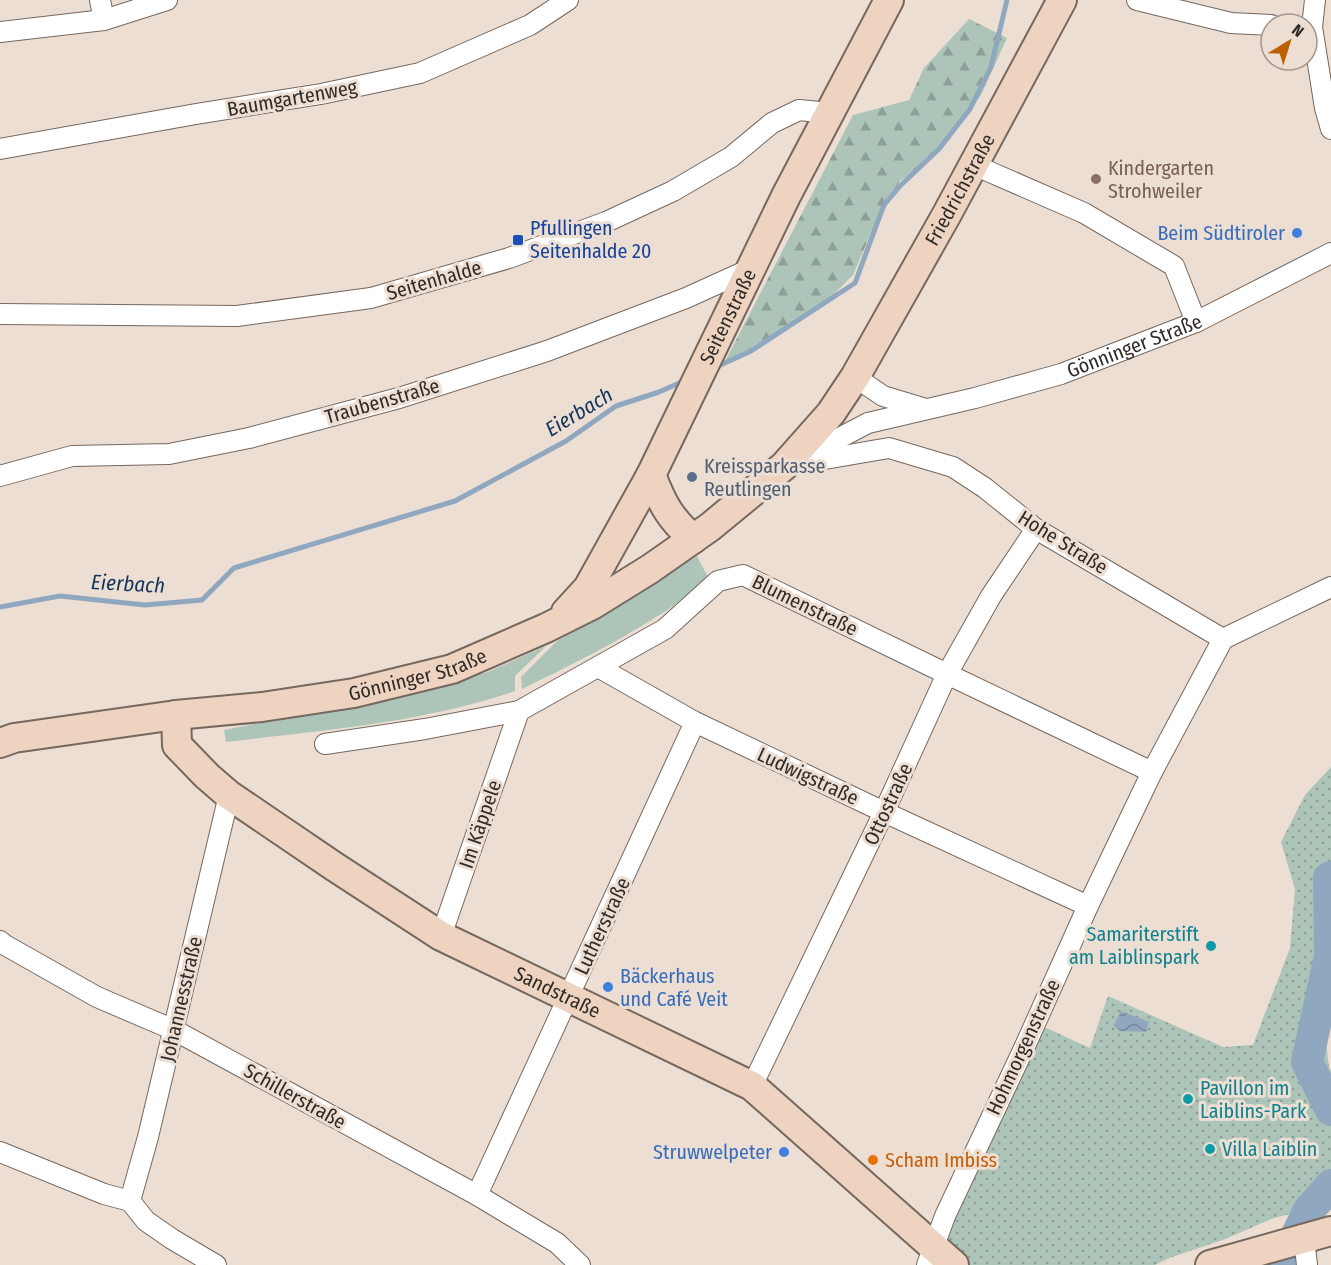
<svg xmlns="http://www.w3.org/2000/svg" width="1331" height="1265" font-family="'Fira Sans Condensed',sans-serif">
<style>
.green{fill:#adc4b8}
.forest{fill:url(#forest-firs)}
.park{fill:url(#park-dots)}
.water{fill:url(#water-waves)}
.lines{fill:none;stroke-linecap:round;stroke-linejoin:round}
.stream{stroke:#90a7c0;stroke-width:5}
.river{stroke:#90a7c0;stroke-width:32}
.minor-casing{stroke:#75685f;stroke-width:22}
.secondary-casing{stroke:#75685f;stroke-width:32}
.minor{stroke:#fff;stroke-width:20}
.secondary{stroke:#eed3c1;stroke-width:28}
.education-dot{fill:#8d6e63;stroke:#edded3;stroke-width:2}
.shop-dot{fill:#3f7fe0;stroke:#edded3;stroke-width:2}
.transit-dot{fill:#1a4fb4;stroke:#edded3;stroke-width:2}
.service-dot{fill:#5c6f8a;stroke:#edded3;stroke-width:2}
.culture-dot{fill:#0f9aa8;stroke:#edded3;stroke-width:2}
.food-dot{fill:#e8710a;stroke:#edded3;stroke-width:2}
.labels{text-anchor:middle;stroke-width:6;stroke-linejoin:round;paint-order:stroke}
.street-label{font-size:20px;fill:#312b27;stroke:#edded3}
.education-label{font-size:20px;fill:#785e54;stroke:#edded3;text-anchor:start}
.transit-label{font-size:20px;fill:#164399;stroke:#edded3;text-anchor:start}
.shop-label{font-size:20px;fill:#366cbe;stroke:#edded3;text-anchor:end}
.service-label{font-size:20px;fill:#4e5e75;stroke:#edded3;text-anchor:start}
.culture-label{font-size:20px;fill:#0d838f;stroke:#edded3;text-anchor:start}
.food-label{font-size:20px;fill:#c56008;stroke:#edded3;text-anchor:start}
.water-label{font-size:21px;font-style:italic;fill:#123559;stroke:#edded3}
</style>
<defs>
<pattern id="forest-firs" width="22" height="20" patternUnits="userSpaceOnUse" patternTransform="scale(1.5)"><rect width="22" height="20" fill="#adc4b8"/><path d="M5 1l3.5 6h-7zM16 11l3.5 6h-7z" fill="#8d9f96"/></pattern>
<pattern id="park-dots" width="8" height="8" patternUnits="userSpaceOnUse" patternTransform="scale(1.5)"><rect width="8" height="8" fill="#adc4b8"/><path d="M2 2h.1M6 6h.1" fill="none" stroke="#8d9f96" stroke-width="1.8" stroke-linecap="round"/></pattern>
<pattern id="water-waves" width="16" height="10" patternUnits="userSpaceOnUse" patternTransform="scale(1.5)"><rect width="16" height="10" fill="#90a7c0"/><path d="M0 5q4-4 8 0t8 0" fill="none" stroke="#76889c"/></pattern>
</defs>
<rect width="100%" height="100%" fill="#edded3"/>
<!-- green -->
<g class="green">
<path d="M 694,551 L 708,577 C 693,589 678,604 661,614 C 616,643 569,666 522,689 L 521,677 L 557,641 L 608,612 L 648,586 Z"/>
<path d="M 546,646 L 515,676 L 515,691 C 422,723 322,730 226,742 L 224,730 L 426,690 L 488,672 Z"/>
</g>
<!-- forest -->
<path class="forest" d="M 969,19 L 1007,38 L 981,95 L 941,150 L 900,181 L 871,233 L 853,275 L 825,303 L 723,365 L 853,115 L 909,100 L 924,68 Z"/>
<!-- park -->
<path class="park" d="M 1331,767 L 1331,984 C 1320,1010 1326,1040 1329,1067 L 1331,1071 L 1331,1204 L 1274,1218 L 1223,1240 L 1169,1258 L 1155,1265 L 968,1265 L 940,1241 L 1042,1026 L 1090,1048 L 1108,996 L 1223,1047 L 1253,1045 L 1290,948 L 1295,889 L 1281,842 L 1305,795 Z"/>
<!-- water -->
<path class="water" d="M 1121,1011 L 1149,1022 L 1146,1032 L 1120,1031 L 1114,1025 Z"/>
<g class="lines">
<!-- stream -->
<g class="stream">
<path d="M 714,368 L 751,351 L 855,283 L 884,205 L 901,185 L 939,149 L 970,109 L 991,67 L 1007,0"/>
<path d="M 0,607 L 60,596 L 145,605 L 202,600 L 234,568 L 455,501 L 566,441 L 616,406 L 659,392 L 684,381"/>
</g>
<!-- river -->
<g class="river">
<path d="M 1331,877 L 1329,878 L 1330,956 L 1307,1062 L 1331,1110"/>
<path d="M 1282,1265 L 1309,1210 L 1331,1185"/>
</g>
<!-- minor casing -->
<g class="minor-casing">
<g id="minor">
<path d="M 100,0 L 104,20"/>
<path d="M 1137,0 L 1231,23 L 1271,25"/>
<path d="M 1315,0 L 1312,27 L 1325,108 L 1331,129"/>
<path d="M 0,32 L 104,20 L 167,0"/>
<path d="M 0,149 L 196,114 L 321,94 L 420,73 L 530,25 L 568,0"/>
<path d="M 974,165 L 1084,213 L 1174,266 L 1196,322"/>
<path d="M 0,314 L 237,316 L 371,298 L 509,258 L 606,222 L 673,191 L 731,157 L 772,123 L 799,110 L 830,113"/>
<path d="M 855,377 L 883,396 L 926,409"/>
<path id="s1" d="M 803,457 L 868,423 L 975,398 L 1061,374 L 1196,322 L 1331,253"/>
<path d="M 784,466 L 889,448 L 953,467 L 985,488 L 1036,529 L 1223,639 L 1331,587"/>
<path d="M 0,476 L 72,456 L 169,454 L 249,438 L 399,398 L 547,351 L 686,298 L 750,269"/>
<path d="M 598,667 L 695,722 L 884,812 L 1088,906"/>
<path d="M 325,744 L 425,729 L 519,711 L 665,629 L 718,581 L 743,575 L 947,674 L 1152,772"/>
<path d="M 441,936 L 519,711"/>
<path d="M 0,941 L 5,945 L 97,997 L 174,1030 L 477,1195 L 557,1243 L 580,1265"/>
<path d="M 752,1086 L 884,812 L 947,674 L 991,596 L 1036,529"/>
<path d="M 0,1152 L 104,1194 L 130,1201 L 146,1221 L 172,1239 L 216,1265"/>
<path d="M 477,1195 L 695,722"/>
<path d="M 130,1201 L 148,1137 L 229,795"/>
<path d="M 1304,1239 L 1307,1265"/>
<path d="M 927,1265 L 945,1216 L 1025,1046 L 1088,906 L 1152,772 L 1223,639"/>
</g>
</g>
<!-- secondary casing -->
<g class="secondary-casing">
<g id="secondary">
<path d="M 651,475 C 663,505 669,517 693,539"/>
<path id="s2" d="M 566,612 L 588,588 L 651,475 L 786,196 L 889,0"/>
<path id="s3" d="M 176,715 L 177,745 L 207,776 L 229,795 L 335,867 L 441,936 L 752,1086 L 954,1265"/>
<path id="s4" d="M 0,743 L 14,738 L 176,715 L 262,707 L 354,693 L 452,669 L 546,628 L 592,605 L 650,569 L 710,527 L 784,466 L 831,413 L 855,377 L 947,214 L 1062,0"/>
<path d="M 1210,1265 L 1331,1231"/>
</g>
</g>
<!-- minor -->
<use href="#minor" class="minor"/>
<!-- secondary -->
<use href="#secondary" class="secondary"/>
</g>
<!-- markers -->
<circle class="education-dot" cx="1096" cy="179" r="6"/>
<g class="shop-dot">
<circle cx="1297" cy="233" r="6"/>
<circle cx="608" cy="987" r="6"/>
<circle cx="784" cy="1152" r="6"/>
</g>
<rect class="transit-dot" x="512" y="234" width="12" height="12" rx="3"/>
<circle class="service-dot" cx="692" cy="477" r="6"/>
<g class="culture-dot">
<circle cx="1211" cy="946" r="6"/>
<circle cx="1188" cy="1099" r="6"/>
<circle cx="1210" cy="1149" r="6"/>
</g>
<circle class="food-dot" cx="873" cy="1160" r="6"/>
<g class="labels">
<!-- street labels -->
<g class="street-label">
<text transform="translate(292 98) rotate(-10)" y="7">Baumgartenweg</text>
<text dy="7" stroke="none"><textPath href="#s4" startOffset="1179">Friedrichstraße</textPath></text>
<text transform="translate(434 280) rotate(-16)" y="7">Seitenhalde</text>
<text dy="7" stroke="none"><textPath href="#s2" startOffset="338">Seitenstraße</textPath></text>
<text dy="7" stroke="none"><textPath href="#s1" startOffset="351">Gönninger Straße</textPath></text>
<text transform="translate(382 401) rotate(-16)" y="7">Traubenstraße</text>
<text transform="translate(1063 542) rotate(32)" y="7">Hohe Straße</text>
<text transform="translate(805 605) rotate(26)" y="7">Blumenstraße</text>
<text dy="7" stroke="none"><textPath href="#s4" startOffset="424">Gönninger Straße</textPath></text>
<text transform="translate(808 776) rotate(25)" y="7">Ludwigstraße</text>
<text transform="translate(888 804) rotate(-65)" y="7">Ottostraße</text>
<text transform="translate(480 824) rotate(-71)" y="7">Im Käppele</text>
<text transform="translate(602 926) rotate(-65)" y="7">Lutherstraße</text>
<text dy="7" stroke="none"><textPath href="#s3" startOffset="486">Sandstraße</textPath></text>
<text transform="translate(181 999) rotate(-77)" y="7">Johannesstraße</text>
<text transform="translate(1023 1047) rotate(-65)" y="7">Hohmorgenstraße</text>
<text transform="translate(295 1096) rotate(29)" y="7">Schillerstraße</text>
</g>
<!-- education labels -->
<g class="education-label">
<text x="1108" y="175">Kindergarten<tspan x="1108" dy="23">Strohweiler</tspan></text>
</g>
<!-- transit labels -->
<g class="transit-label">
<text x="530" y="235">Pfullingen<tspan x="530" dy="23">Seitenhalde 20</tspan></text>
</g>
<!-- shop labels -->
<g class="shop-label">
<text x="1285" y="240">Beim Südtiroler</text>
<text x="620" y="983" text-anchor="start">Bäckerhaus<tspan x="620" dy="23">und Café Veit</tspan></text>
<text x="772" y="1159">Struwwelpeter</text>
</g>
<!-- service labels -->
<g class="service-label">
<text x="704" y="473">Kreissparkasse<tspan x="704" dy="23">Reutlingen</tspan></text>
</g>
<!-- culture labels -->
<g class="culture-label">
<text x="1199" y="941" text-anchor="end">Samariterstift<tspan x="1199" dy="23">am Laiblinspark</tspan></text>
<text x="1200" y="1095">Pavillon im<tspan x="1200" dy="23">Laiblins-Park</tspan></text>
<text x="1222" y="1156">Villa Laiblin</text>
</g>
<!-- food labels -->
<g class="food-label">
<text x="885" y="1167">Scham Imbiss</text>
</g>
<!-- water labels -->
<g class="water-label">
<text transform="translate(579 412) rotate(-31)" y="7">Eierbach</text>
<text transform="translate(128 584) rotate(3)" y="7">Eierbach</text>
</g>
</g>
<!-- north arrow -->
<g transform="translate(1289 42) rotate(38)"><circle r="28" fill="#edded3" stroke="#a2968e" stroke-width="1.5"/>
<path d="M0-4.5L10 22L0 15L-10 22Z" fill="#bc6204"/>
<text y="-9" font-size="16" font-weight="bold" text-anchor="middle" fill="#312b27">N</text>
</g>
</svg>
